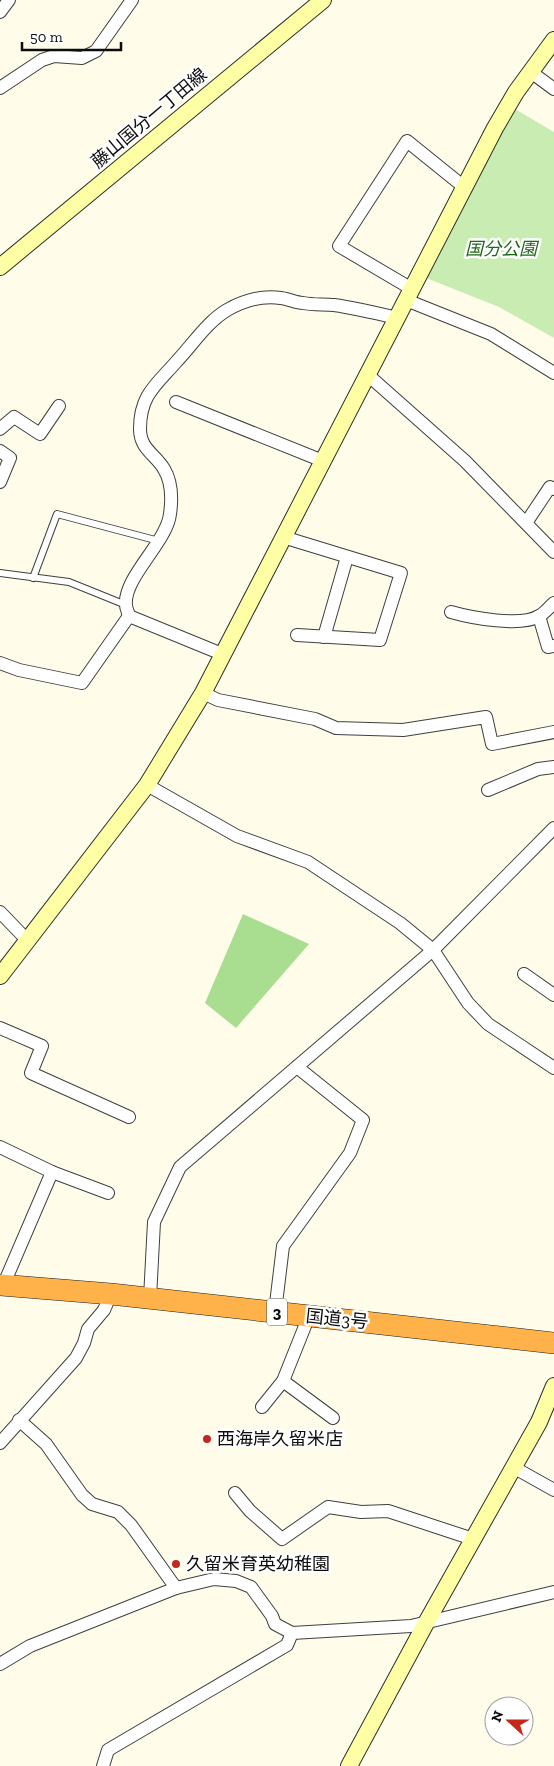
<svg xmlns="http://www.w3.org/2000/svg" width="554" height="1766" font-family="'Zilla Slab','Noto Sans JP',serif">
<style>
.green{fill:#c9ecb2}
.forest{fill:#a9dd90}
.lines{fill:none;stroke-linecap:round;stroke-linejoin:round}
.lane-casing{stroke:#3f3f3f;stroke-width:8}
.street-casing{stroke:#3f3f3f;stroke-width:14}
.secondary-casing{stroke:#2e2e2e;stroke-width:18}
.highway-casing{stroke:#1d1d1d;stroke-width:22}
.lane{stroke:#fff;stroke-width:6}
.street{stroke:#fff;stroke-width:12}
.secondary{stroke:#feffa5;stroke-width:16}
.highway{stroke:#feb249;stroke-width:21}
.poi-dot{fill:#c4281b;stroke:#fff;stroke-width:2}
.labels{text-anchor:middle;stroke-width:5;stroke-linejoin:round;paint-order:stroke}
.shield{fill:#fff;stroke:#555;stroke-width:1}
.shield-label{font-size:16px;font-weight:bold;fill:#0c0c0c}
.street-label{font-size:18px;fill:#0c0c0c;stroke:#fff}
.park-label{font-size:18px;font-style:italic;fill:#1f6718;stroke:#fff}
.poi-label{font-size:18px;fill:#0c0c0c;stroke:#fff;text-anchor:start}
</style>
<rect width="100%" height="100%" fill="#fffdea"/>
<!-- green -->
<path class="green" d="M 515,109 L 554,132 L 554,338 L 499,307 L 426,278 L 509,115 Z"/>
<!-- forest -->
<path class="forest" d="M 243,914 L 309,944 L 236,1028 L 205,1003 Z"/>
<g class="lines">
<!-- lane casing -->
<g class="lane-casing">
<g id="lane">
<path d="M 0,573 L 69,582 L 126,605"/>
<path d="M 33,578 L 57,514 L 159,541"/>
</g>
</g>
<!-- street casing -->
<g class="street-casing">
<g id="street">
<path d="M 0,12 L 9,0"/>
<path d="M 531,72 L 554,89"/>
<path d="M 0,88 L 42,60 L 54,56 L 82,58 L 96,51 L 132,0"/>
<path d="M 412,289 L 339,246 L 407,141 L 464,187"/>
<path d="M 406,300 L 491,334 L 554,373"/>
<path d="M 368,375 L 465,461 L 554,552"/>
<path d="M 176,402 L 323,461"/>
<path d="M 0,429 L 14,417 L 40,434 L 59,406"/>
<path d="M 0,451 L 10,458 L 0,482"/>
<path d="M 526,523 L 550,487 L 554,489"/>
<path d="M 283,537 L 401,573 L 380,640 L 297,635"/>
<path d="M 451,612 C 472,618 521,627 539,616 C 545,613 549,607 554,603"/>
<path d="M 129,616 C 128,612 126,608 126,605 C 123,578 167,542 170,514 C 172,500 172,482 164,469 C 155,454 140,449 140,429 C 140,395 156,385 177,361 C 193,344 207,322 227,310 C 243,301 263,295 281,298 C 289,299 296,303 303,303 C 313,305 324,304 334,305 C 355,308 376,313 397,318"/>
<path d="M 539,616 L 548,647 L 554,646"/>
<path d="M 324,637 L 347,557"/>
<path d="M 0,663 L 19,670 L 82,683 L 129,616 L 222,654"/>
<path d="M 203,693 L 218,700 L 315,719 L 336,728 L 403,730 L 486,717 L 492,744 L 554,732"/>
<path d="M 147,785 L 237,836 L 308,862 L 400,923 L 433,950 L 468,1003 L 488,1024 L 554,1068"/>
<path d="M 488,790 L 538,769 L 554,767"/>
<path d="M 0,912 L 27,940"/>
<path d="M 524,974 L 554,995"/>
<path d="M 0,1028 L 42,1046 L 31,1073 L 129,1117"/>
<path d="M 0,1147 L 52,1172 L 108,1193"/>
<path d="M 3,1286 L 52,1172"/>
<path d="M 150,1298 L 154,1222 L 180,1167 L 433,950 L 554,828"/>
<path d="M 275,1312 L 283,1246 L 350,1153 L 363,1120 L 297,1067"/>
<path d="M 309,1316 L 283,1381 L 333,1418"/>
<path d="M 262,1407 L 283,1381"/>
<path d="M 19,1420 L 46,1444 L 82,1495 L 92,1504 L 118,1512 L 131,1525 L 176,1588"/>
<path d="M 0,1443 L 76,1358 L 84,1343 L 88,1329 L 104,1310 L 111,1294"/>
<path d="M 513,1467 L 554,1490"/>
<path d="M 235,1493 L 250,1511 L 282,1539 L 328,1507 L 361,1512 L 388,1511 L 473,1539"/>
<path d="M 0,1664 L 30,1646 L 176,1588 L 214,1579 L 236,1581 L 251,1587 L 272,1616 L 275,1624 L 292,1633 L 411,1626 L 554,1592"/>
<path d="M 103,1766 L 108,1750 L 287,1645 L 292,1633"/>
</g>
</g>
<!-- secondary casing -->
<g class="secondary-casing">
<g id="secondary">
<path d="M 0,267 L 323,0"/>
<path d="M 0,976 L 147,785 L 203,693 L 495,128 L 516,92 L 554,40"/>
<path d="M 349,1766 L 426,1623 L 539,1422 L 554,1386"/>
</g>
</g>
<!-- highway casing -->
<g class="highway-casing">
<path id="highway" d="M 0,1285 L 111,1294 L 554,1343"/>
</g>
<!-- lane -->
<use href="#lane" class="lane"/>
<!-- street -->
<use href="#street" class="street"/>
<!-- secondary -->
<use href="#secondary" class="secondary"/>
<!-- highway -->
<use href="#highway" class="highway"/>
</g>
<!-- markers -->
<g class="poi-dot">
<circle cx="207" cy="1439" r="5"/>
<circle cx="176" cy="1564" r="5"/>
</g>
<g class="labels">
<!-- shield labels -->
<rect class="shield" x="267" y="1298.5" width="20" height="27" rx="4"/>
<g class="shield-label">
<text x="277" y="1318">3</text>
</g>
<!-- street labels -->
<g class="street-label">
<text transform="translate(149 118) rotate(-40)" y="6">藤山国分一丁田線</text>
<text transform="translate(337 1319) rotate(6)" y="6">国道3号</text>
</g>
<!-- park labels -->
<g class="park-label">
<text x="501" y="255">国分公園</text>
</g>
<!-- poi labels -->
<g class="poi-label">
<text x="217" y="1445">西海岸久留米店</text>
<text x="186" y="1570">久留米育英幼稚園</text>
</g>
</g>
<!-- north arrow -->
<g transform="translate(509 1721) rotate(291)"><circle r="24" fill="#ffffff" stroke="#9e9e9e"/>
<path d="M0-4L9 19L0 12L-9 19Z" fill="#c4281b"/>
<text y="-8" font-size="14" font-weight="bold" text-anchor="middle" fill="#0c0c0c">N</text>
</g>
<!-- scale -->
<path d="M22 42v8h99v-8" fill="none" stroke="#0c0c0c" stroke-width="2.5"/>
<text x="30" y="42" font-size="15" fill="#0c0c0c" stroke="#ffffff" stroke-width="4" paint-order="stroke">50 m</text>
</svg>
